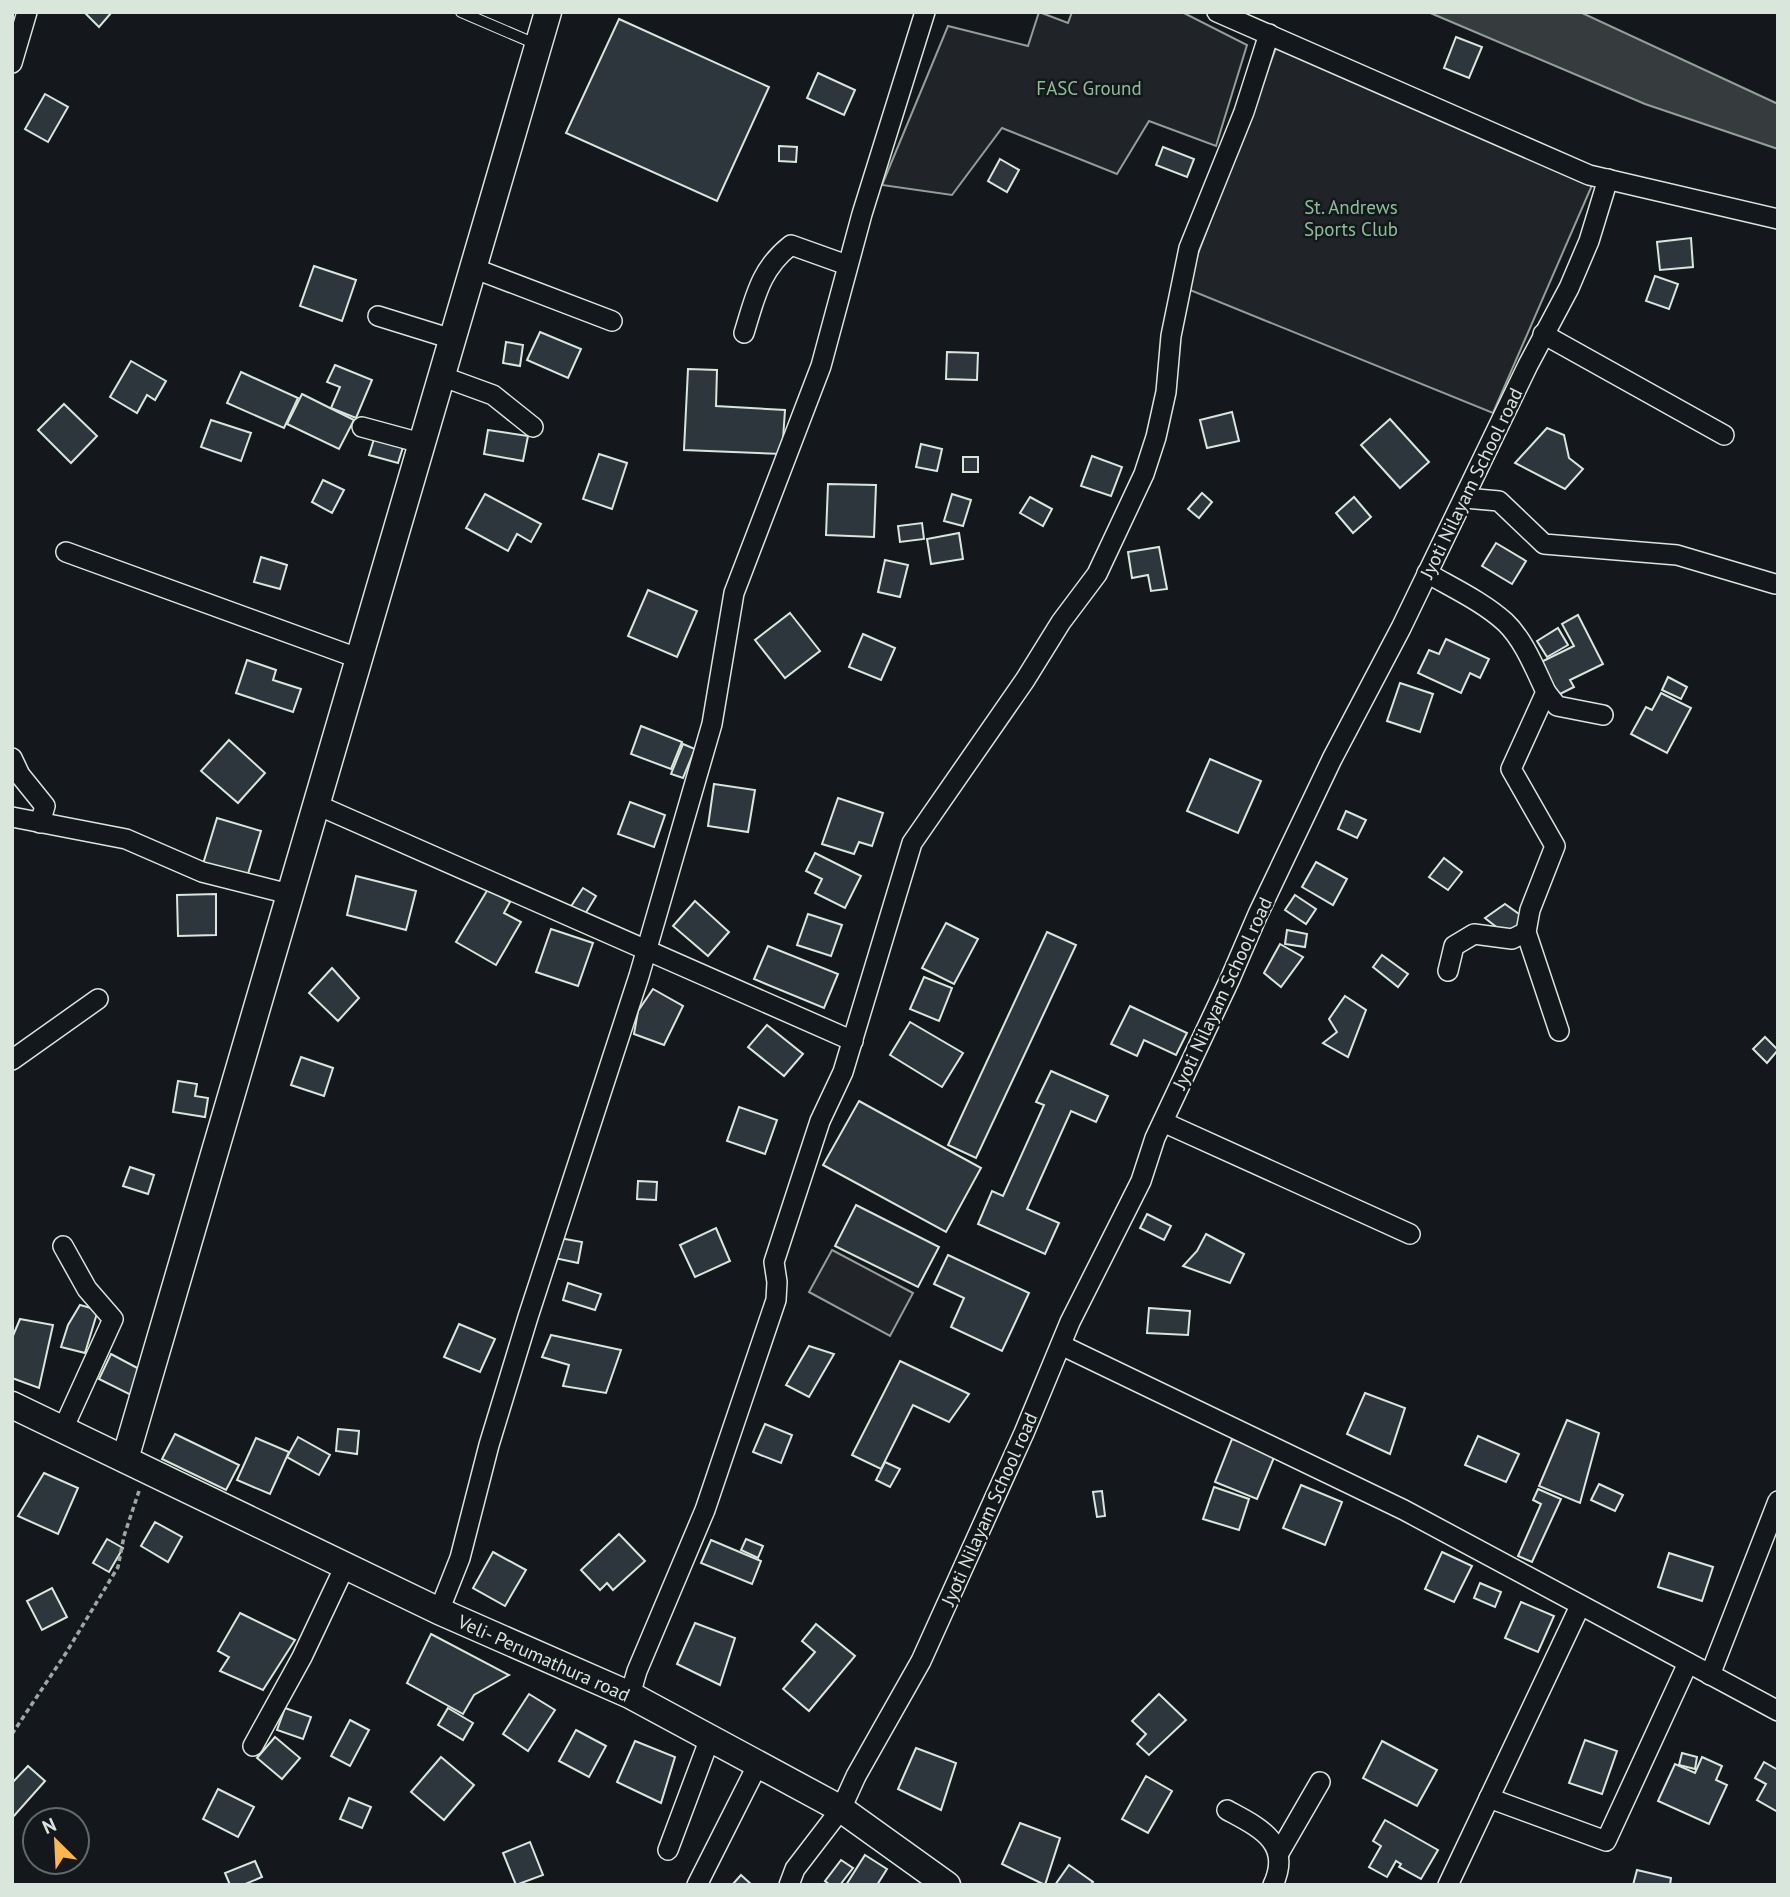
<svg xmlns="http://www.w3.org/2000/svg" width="1790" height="1897" font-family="'PT Sans',sans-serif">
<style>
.green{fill:#202428;stroke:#939e99;stroke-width:2}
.water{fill:#363b3e;stroke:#939e99;stroke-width:2}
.building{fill:#2c363c;stroke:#d8e6dc;stroke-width:2}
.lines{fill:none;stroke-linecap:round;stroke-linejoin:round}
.lane-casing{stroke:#d8e6dc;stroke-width:12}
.street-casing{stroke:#d8e6dc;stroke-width:22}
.secondary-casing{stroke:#d8e6dc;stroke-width:29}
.path{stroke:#9da8a2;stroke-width:3.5;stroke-dasharray:5 3.5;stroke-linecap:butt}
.lane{stroke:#14181c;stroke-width:10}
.street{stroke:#14181c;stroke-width:19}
.secondary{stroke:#14181c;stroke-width:26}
.labels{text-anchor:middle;stroke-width:5;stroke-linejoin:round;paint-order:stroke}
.park-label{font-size:19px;fill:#8ac095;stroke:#14181c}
.street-label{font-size:19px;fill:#d8e6dc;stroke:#14181c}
</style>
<rect width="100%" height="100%" fill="#14181c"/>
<!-- green -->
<g class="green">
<path d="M 1039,12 L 1068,23 L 1072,12 L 1182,12 L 1247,45 L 1216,146 L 1149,121 L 1117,174 L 1002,128 L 952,195 L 882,185 L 948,26 L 1028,46 Z"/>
<path d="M 1276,48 L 1593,183 L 1493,413 L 1185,288 Z"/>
<path d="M 832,1250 L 913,1293 L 890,1336 L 809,1292 Z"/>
</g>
<!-- water -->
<path class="water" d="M 1428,12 L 1580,12 L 1778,104 L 1778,149 L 1645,104 Z"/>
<!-- building -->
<g class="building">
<path d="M 84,12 L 112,12 L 99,27 Z"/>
<path d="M 619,19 L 769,87 L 717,201 L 566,133 Z"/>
<path d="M 1456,37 L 1482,47 L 1469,78 L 1444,68 Z"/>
<path d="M 818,73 L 855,90 L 844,115 L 807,98 Z"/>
<path d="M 45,94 L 68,107 L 48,142 L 25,129 Z"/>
<path d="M 779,146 L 797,147 L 796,162 L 779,161 Z"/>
<path d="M 1163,147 L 1194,159 L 1187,177 L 1156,165 Z"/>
<path d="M 1000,159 L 1019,170 L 1007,192 L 988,181 Z"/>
<path d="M 1691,238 L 1693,267 L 1660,270 L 1657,242 Z"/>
<path d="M 314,266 L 356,280 L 342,321 L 300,306 Z"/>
<path d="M 1655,276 L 1678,284 L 1669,309 L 1646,301 Z"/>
<path d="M 540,332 L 581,349 L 568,378 L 527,360 Z"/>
<path d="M 506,342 L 523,345 L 520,366 L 503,363 Z"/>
<path d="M 947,352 L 978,353 L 977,380 L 946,379 Z"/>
<path d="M 131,361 L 166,381 L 155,400 L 147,395 L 137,413 L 110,397 Z"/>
<path d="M 335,365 L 372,380 L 356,418 L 331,408 L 340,387 L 327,382 Z"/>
<path d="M 688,369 L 717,370 L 716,406 L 785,410 L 782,454 L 684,450 Z"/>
<path d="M 241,372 L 298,398 L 284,428 L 227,403 Z"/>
<path d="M 302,394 L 354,420 L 339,449 L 287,424 Z"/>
<path d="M 64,404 L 97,436 L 71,463 L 38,430 Z"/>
<path d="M 1232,412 L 1239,441 L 1207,448 L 1200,420 Z"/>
<path d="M 1390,419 L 1429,462 L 1400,488 L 1361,445 Z"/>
<path d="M 211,420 L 251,433 L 241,461 L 201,447 Z"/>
<path d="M 1547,428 L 1564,435 L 1569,458 L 1583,469 L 1565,489 L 1515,463 Z"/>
<path d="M 488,430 L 528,436 L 523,461 L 484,454 Z"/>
<path d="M 374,439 L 403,447 L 398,463 L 369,455 Z"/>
<path d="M 921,444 L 942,449 L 937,471 L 916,467 Z"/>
<path d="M 599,454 L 627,463 L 612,509 L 583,499 Z"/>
<path d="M 1092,456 L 1122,467 L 1111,496 L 1081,486 Z"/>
<rect x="963" y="457" width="15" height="15"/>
<path d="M 323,480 L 344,490 L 332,513 L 312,502 Z"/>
<path d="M 828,484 L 876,485 L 874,537 L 826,535 Z"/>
<path d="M 1202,493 L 1212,502 L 1199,518 L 1188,509 Z"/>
<path d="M 485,494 L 541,524 L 531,542 L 517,534 L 508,551 L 466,528 Z"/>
<path d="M 952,494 L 971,500 L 963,526 L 944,521 Z"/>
<path d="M 1030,497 L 1052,509 L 1043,526 L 1020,513 Z"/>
<path d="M 1354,497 L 1371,517 L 1353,533 L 1336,513 Z"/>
<path d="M 922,523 L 924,539 L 900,542 L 898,526 Z"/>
<path d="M 959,533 L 963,559 L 931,564 L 927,539 Z"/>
<path d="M 1496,543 L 1526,561 L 1512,584 L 1482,566 Z"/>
<path d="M 1159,547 L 1167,589 L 1151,591 L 1148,575 L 1132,578 L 1128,552 Z"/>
<path d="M 261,557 L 287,565 L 280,589 L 254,582 Z"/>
<path d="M 885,560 L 908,565 L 900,597 L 878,592 Z"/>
<path d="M 648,590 L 697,611 L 677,657 L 628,636 Z"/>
<path d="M 790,613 L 820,651 L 785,678 L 755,640 Z"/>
<path d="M 1578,615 L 1603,664 L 1570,680 L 1574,687 L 1558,695 L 1541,662 L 1574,646 L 1562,624 Z"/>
<path d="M 1558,628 L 1568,645 L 1547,657 L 1537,641 Z"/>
<path d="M 863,634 L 895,648 L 881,680 L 849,667 Z"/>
<path d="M 1446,639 L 1489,659 L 1480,678 L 1470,673 L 1461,693 L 1418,673 L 1429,650 L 1439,654 Z"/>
<path d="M 247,660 L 276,670 L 273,680 L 301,689 L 293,712 L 236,693 Z"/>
<path d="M 1668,677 L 1687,687 L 1681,699 L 1662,690 Z"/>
<path d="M 1400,683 L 1433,694 L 1420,732 L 1387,721 Z"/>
<path d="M 1661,693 L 1691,708 L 1667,753 L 1631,734 L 1646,707 L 1652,710 Z"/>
<path d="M 641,726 L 682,742 L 671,769 L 631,754 Z"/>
<path d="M 229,740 L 265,773 L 238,803 L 201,771 Z"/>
<path d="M 683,744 L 695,749 L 683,778 L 671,774 Z"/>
<path d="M 1210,759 L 1261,781 L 1238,833 L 1187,811 Z"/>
<path d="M 714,784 L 755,790 L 748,832 L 708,826 Z"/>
<path d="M 838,798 L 883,813 L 872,846 L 859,842 L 854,854 L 822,844 Z"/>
<path d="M 630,802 L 665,815 L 654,847 L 618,834 Z"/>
<path d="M 1346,811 L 1366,820 L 1357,838 L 1338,829 Z"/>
<path d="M 217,818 L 261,831 L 247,877 L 203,864 Z"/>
<path d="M 815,853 L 861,876 L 845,908 L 815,893 L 822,879 L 806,871 Z"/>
<path d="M 1444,858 L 1462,872 L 1448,890 L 1429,877 Z"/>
<path d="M 1316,862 L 1347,879 L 1333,905 L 1302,887 Z"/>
<path d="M 356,876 L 416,891 L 406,930 L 347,915 Z"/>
<path d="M 583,888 L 596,896 L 582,919 L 568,911 Z"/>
<path d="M 488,889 L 510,902 L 504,913 L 521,922 L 496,965 L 456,942 Z"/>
<path d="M 216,894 L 216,935 L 178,936 L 177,895 Z"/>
<path d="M 1295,895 L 1316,909 L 1306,924 L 1285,910 Z"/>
<path d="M 695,901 L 729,932 L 708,956 L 673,926 Z"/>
<path d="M 1505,904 L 1526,919 L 1509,937 L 1485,918 Z"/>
<path d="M 808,914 L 842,925 L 831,956 L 797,945 Z"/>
<path d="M 946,923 L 978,939 L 954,984 L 922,968 Z"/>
<path d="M 551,929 L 593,943 L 578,986 L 536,972 Z"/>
<path d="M 1287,930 L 1307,934 L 1305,947 L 1285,944 Z"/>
<path d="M 1047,932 L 1076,945 L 976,1158 L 948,1145 Z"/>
<path d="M 1280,944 L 1303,957 L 1281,987 L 1264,973 Z"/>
<path d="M 768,946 L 838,974 L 824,1008 L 754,979 Z"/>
<path d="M 1382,955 L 1408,974 L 1398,987 L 1373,967 Z"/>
<path d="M 332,968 L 359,998 L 338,1021 L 309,993 Z"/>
<path d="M 924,977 L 952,988 L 939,1021 L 910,1009 Z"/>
<path d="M 653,989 L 683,1006 L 664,1045 L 634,1034 L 638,1011 Z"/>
<path d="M 1345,996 L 1366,1010 L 1348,1057 L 1323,1043 L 1337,1032 L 1329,1019 Z"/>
<path d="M 1130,1006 L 1187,1033 L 1176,1055 L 1144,1040 L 1137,1056 L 1111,1044 Z"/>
<path d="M 910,1022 L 963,1053 L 942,1087 L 890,1055 Z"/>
<path d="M 767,1025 L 803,1054 L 784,1076 L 748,1047 Z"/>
<path d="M 1765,1037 L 1778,1050 L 1767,1063 L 1753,1049 Z"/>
<path d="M 301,1057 L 333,1068 L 324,1096 L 291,1085 Z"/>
<path d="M 1051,1071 L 1108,1096 L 1096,1122 L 1071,1111 L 1027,1209 L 1059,1223 L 1045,1254 L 978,1224 L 992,1191 L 1003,1196 L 1044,1105 L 1036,1102 Z"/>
<path d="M 178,1081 L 197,1084 L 195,1096 L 208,1098 L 205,1117 L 173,1112 Z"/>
<path d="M 859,1101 L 981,1168 L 946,1232 L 823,1165 Z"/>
<path d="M 739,1107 L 777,1120 L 765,1154 L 727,1141 Z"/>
<path d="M 130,1167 L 154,1175 L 148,1194 L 123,1186 Z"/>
<path d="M 638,1181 L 657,1182 L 656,1200 L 637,1199 Z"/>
<path d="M 856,1205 L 939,1247 L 918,1287 L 835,1246 Z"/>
<path d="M 1147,1214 L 1171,1226 L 1164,1240 L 1140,1228 Z"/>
<path d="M 716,1228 L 730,1261 L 695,1277 L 680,1245 Z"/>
<path d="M 1206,1234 L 1244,1254 L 1230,1283 L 1183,1266 L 1197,1251 Z"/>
<path d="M 554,1237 L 582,1242 L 578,1263 L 550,1257 Z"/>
<path d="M 948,1255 L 1029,1293 L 1002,1351 L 951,1327 L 964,1298 L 934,1284 Z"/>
<path d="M 568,1283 L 601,1294 L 595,1310 L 563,1300 Z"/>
<path d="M 80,1305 L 98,1310 L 85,1353 L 61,1347 L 68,1325 Z"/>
<path d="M 1149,1308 L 1190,1311 L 1188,1335 L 1147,1333 Z"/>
<path d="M 20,1319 L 53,1325 L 39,1388 L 12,1378 L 12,1338 Z"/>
<path d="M 459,1324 L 495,1339 L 480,1372 L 444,1357 Z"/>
<path d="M 551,1335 L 621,1350 L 606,1393 L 563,1386 L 569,1365 L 542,1357 Z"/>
<path d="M 809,1346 L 834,1354 L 809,1397 L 786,1385 Z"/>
<path d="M 111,1354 L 143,1371 L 131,1395 L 99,1379 Z"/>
<path d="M 900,1361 L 969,1394 L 949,1422 L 913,1405 L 881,1469 L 852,1455 Z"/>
<path d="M 1365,1393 L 1405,1408 L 1390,1454 L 1347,1434 Z"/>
<path d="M 1567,1420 L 1599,1433 L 1580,1503 L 1539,1486 Z"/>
<path d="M 765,1424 L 792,1435 L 781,1463 L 753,1452 Z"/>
<path d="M 338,1429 L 359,1431 L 357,1454 L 336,1451 Z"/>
<path d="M 175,1434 L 239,1465 L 226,1490 L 162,1459 Z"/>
<path d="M 1478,1436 L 1519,1454 L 1506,1482 L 1465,1465 Z"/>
<path d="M 298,1437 L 330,1455 L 319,1475 L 287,1457 Z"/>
<path d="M 256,1438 L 289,1452 L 270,1494 L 237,1480 Z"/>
<path d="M 1232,1439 L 1275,1455 L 1257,1499 L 1215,1482 Z"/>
<path d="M 885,1462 L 900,1469 L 890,1487 L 876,1480 Z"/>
<path d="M 44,1473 L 78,1488 L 58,1534 L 18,1516 Z"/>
<path d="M 1599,1484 L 1623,1495 L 1615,1511 L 1591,1500 Z"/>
<path d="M 1301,1485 L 1342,1502 L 1325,1545 L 1283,1528 Z"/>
<path d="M 1214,1487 L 1249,1499 L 1239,1530 L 1203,1519 Z"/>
<path d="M 1538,1489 L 1561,1499 L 1532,1562 L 1518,1556 L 1541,1504 L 1533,1500 Z"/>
<path d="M 1102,1491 L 1105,1516 L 1097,1517 L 1093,1492 Z"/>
<path d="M 155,1522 L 182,1537 L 168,1562 L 141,1546 Z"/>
<path d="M 619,1534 L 645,1561 L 613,1590 L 607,1583 L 600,1590 L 581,1570 Z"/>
<path d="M 107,1539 L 123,1548 L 109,1572 L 93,1563 Z"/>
<path d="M 746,1539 L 763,1546 L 758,1558 L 741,1550 Z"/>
<path d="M 711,1540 L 761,1561 L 752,1584 L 701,1563 Z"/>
<path d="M 493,1552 L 526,1570 L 505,1606 L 473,1588 Z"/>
<path d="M 1442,1552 L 1472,1566 L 1454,1602 L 1425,1589 Z"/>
<path d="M 1669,1553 L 1713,1567 L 1702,1601 L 1658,1587 Z"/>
<path d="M 1480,1583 L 1501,1592 L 1495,1607 L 1474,1598 Z"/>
<path d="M 52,1588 L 67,1617 L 42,1630 L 27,1601 Z"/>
<path d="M 1521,1602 L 1554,1616 L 1538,1652 L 1505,1638 Z"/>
<path d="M 240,1613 L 295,1640 L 263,1690 L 220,1671 L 229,1657 L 218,1651 Z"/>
<path d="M 695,1623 L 735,1638 L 720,1685 L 677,1664 Z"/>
<path d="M 816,1624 L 855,1656 L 809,1711 L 783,1689 L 815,1652 L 802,1641 Z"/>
<path d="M 431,1634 L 509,1675 L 474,1695 L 463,1714 L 407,1683 Z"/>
<path d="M 529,1694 L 555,1710 L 528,1751 L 503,1734 Z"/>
<path d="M 1159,1694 L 1186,1720 L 1149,1755 L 1137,1744 L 1146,1734 L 1132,1721 Z"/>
<path d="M 285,1708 L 311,1717 L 303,1739 L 277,1730 Z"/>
<path d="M 448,1708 L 473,1723 L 463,1740 L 438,1725 Z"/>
<path d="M 350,1720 L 369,1730 L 350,1766 L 331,1756 Z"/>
<path d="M 576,1730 L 606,1746 L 589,1777 L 559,1761 Z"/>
<path d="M 275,1737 L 300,1758 L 282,1779 L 257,1758 Z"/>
<path d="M 1585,1740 L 1617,1751 L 1602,1794 L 1569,1783 Z"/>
<path d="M 635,1741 L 675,1757 L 661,1803 L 617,1782 Z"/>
<path d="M 1382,1741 L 1437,1770 L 1417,1806 L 1363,1778 Z"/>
<path d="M 916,1748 L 956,1763 L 941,1810 L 898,1789 Z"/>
<path d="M 1682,1753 L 1697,1757 L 1695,1769 L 1679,1765 Z"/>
<path d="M 441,1757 L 474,1785 L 444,1820 L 411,1792 Z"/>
<path d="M 1702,1757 L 1722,1766 L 1716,1780 L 1727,1785 L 1709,1824 L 1658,1801 L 1675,1764 L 1695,1773 Z"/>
<path d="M 1764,1762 L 1778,1770 L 1778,1812 L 1757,1800 L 1766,1784 L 1755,1778 Z"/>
<path d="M 28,1766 L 45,1781 L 13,1817 L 12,1783 Z"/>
<path d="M 1146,1776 L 1172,1791 L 1148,1833 L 1122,1819 Z"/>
<path d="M 218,1789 L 254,1807 L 238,1837 L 203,1819 Z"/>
<path d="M 349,1798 L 371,1807 L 362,1828 L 340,1819 Z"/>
<path d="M 1385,1820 L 1438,1850 L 1421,1879 L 1399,1867 L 1401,1864 L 1396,1861 L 1387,1877 L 1369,1867 L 1381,1846 L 1373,1841 Z"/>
<path d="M 1020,1823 L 1060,1838 L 1045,1885 L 1002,1864 Z"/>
<path d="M 530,1842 L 543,1875 L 516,1885 L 503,1853 Z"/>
<path d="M 865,1855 L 887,1869 L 877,1885 L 846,1885 Z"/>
<path d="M 841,1860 L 853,1868 L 840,1885 L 830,1885 L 825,1881 Z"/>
<path d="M 255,1861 L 262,1877 L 243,1885 L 230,1885 L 225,1873 Z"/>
<path d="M 1069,1865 L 1093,1882 L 1090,1885 L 1055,1885 Z"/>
<path d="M 1637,1870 L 1671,1878 L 1670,1885 L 1633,1885 Z"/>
<path d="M 741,1875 L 752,1885 L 732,1885 Z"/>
</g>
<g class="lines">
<!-- lane casing -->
<g class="lane-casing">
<path id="lane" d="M 461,12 L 538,45"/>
</g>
<!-- street casing -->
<g class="street-casing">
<g id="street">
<path d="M 1217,12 L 1589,175 L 1778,219"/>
<path d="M 12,63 L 27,12"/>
<path d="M 473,268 L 612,321"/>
<path d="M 378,316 L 452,339"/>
<path d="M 744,333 C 755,298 760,269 791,245 L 847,265"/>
<path d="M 1543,334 L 1724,435"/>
<path d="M 441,376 L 493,395 L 533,427"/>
<path d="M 362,427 L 421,443"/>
<path d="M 1465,498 L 1499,501 L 1544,544 L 1677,555 L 1775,584"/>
<path d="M 66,552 L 352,656 L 357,661"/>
<path d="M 1427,573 C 1453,588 1483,602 1505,622 C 1524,640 1535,669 1546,692 L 1511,769 L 1555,846 L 1530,910 L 1526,932 L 1559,1031"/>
<path d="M 1546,692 L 1557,706 L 1603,715"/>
<path d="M 12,758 L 20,775 L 45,806 L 40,823"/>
<path d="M 315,804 L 853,1041"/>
<path d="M 12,817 L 126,839 L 202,872 L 289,894"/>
<path d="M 1448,971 L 1454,946 L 1474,934 L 1512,939 L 1526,932"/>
<path d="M 12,1060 L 98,999"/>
<path d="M 1163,1122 L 1410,1234"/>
<path d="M 63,1246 L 87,1289 L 113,1319 L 63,1429"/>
<path d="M 1061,1345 L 1404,1510 L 1778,1711"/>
<path d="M 439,1611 L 460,1558 L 489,1445 L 528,1317 L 639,976 L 712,724 L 734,593 L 821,366 L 862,214 L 925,12"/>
<path d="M 1710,1675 L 1778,1501"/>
<path d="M 630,1695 L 637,1671 L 705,1510 L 776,1300 L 777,1282 L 774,1262 L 820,1121 L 843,1072 L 912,843 L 1025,680 L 1061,622 L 1097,574 L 1144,474 L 1156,437 L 1166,392 L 1171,336 L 1189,248 L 1244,112 L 1269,34"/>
<path d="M 253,1746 L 302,1657 L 345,1566"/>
<path d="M 1489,1798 L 1606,1841 L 1688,1663"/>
<path d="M 1227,1810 C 1258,1827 1293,1842 1273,1885"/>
<path d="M 668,1850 L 710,1738"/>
<path d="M 1279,1853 L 1320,1782"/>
<path d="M 697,1885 L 758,1764"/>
<path d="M 789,1885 L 795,1869 L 841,1809 L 856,1776 L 921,1661 L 1024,1433 L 1070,1322 L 1141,1181 L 1155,1138 L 1230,979 L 1258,914 L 1332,759 L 1401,628 L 1528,365 L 1569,288 L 1589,241 L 1608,179"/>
<path d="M 1448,1885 L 1580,1606"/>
</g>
</g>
<!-- secondary casing -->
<g class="secondary-casing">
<g id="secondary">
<path d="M 12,1405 L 439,1611 L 630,1695 L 841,1809 L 947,1885"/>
<path d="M 125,1459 L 548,12"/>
</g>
</g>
<!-- path -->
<path class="path" d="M 12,1734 L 66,1653 L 118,1567 L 124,1536 L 139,1491"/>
<!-- lane -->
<use href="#lane" class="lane"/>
<!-- street -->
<use href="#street" class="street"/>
<!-- secondary -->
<use href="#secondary" class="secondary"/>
</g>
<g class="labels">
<!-- park labels -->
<g class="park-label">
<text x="1089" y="95">FASC Ground</text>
<text x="1351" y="214">St. Andrews<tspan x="1351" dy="22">Sports Club</tspan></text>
</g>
<!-- street labels -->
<g class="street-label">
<text transform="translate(1471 483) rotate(-64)" y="7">Jyoti Nilayam School road</text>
<text transform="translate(1222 993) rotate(-65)" y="7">Jyoti Nilayam School road</text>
<text transform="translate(989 1509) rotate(-66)" y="7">Jyoti Nilayam School road</text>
<text transform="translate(544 1658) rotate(24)" y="7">Veli- Perumathura road</text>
</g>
</g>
<!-- border -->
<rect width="1790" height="1897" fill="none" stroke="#d8e6dc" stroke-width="28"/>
<!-- north arrow -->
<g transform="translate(56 1841) rotate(336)"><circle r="33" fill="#14181c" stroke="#626a69" stroke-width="2"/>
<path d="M0-5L12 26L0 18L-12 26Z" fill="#ffb74d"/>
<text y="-10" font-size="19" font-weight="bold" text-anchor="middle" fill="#d8e6dc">N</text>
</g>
</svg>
